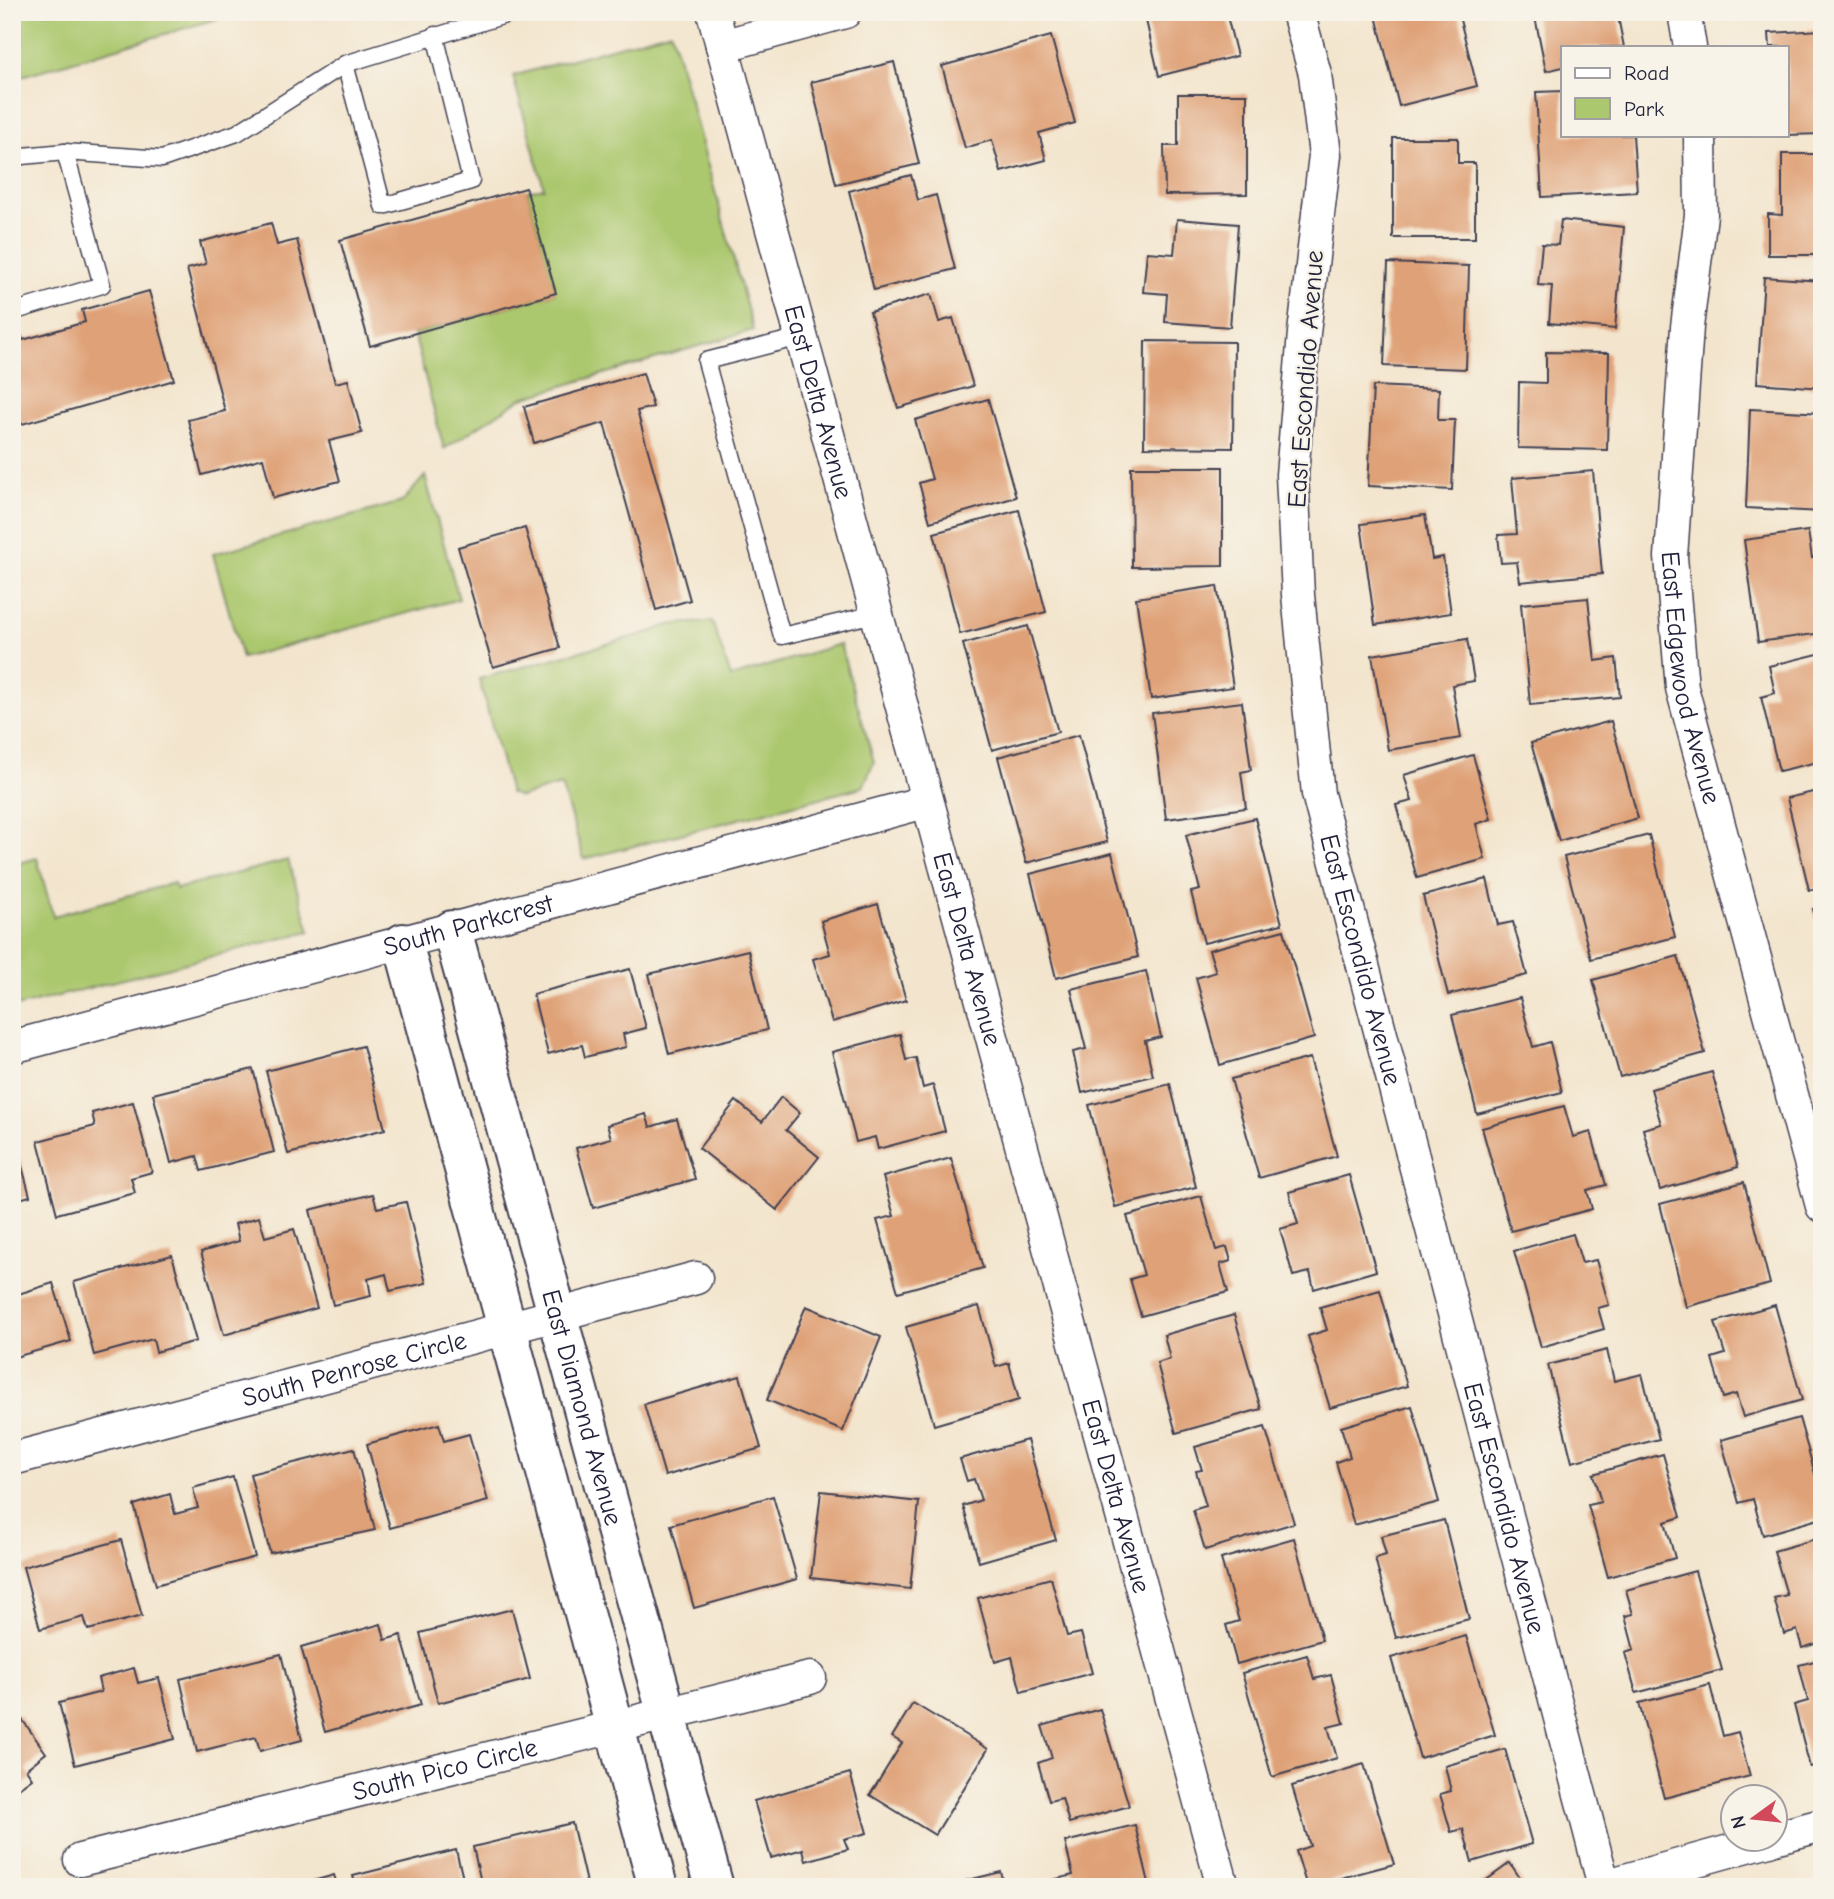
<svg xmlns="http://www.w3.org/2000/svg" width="1834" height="1899" font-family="'Comic Neue',sans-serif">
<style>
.green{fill:#acc86e;stroke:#677554;stroke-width:2}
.building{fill:#dfa177}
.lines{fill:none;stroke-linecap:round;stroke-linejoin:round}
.lane-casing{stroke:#413f51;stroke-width:19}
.street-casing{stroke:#413f51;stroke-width:35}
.secondary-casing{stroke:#413f51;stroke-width:42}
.lane{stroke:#fff;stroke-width:16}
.street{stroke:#fff;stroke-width:32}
.secondary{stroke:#fff;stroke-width:38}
.labels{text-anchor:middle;stroke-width:5;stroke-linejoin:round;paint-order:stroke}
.street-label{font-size:26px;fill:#22223b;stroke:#f7f3e8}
</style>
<rect width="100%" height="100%" fill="#f7f3e8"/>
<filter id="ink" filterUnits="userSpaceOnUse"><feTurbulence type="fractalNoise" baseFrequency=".0143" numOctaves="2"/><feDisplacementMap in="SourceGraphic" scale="14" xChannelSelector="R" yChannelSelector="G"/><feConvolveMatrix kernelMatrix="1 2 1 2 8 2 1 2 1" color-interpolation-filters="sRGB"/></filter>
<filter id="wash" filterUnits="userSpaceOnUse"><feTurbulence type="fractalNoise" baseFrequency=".00686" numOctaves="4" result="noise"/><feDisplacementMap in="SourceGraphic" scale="28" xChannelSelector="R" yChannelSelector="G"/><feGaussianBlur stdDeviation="1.57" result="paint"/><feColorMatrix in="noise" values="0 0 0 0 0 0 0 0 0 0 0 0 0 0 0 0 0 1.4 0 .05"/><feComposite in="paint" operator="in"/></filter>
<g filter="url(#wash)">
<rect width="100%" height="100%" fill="#f3e5cd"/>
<!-- green -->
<g class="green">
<path d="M 12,12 L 240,12 L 12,79 Z"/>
<path d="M 671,31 L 753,330 L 522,398 L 444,449 L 414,334 L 555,293 L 527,191 L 544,188 L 513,76 Z"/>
<path d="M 425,476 L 459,599 L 242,658 L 213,554 L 402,502 Z"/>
<path d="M 712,621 L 731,677 L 840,644 L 874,762 L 863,787 L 584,859 L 561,785 L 520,797 L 510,793 L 479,679 L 654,631 C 673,620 691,625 712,621 Z"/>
<path d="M 37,858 L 53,916 L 174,883 L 176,889 L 288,860 L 310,931 L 12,1008 L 12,865 Z"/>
</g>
<g id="blocks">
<!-- building -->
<g class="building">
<path d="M 1144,12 L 1226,12 L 1237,56 L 1159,76 Z"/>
<path d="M 1375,12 L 1458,12 L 1477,86 L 1399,106 Z"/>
<path d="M 1534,12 L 1617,12 L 1624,47 L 1563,47 L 1563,67 L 1546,71 Z"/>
<path d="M 1822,30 L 1822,134 L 1787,135 L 1787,47 L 1770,47 L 1769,33 Z"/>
<path d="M 1051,36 L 1075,123 L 1039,133 L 1046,160 L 1001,172 L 992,140 L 965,148 L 942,66 Z"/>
<path d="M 894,62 L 919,164 L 836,184 L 811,82 Z"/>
<path d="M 1563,91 L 1563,135 L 1633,135 L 1637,192 L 1542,197 L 1536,92 Z"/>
<path d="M 1178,94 L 1247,94 L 1247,194 L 1165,195 L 1164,146 L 1178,146 Z"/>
<path d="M 1393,138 L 1458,138 L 1458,163 L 1475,163 L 1475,238 L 1393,238 Z"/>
<path d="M 1782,154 L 1822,154 L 1822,255 L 1768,255 L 1768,214 L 1782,215 Z"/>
<path d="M 911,175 L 918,200 L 936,195 L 955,269 L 874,290 L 849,191 Z"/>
<path d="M 526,188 L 556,293 L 370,346 L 340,240 Z"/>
<path d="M 1177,219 L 1238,224 L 1230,327 L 1165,322 L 1167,294 L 1143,292 L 1147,252 L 1174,254 Z"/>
<path d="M 1561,220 L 1624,227 L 1615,329 L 1549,323 L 1552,286 L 1538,285 L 1542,244 L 1558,245 Z"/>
<path d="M 271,223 L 277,245 L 297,240 L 335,383 L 348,380 L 362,433 L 329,441 L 340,481 L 273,498 L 263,458 L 202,475 L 188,420 L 225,411 L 187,269 L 206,264 L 200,242 Z"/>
<path d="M 1388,263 L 1469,266 L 1466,369 L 1384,366 Z"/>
<path d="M 1764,277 L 1822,281 L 1822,388 L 1757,383 Z"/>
<path d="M 149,291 L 174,380 L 12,427 L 12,330 L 19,328 L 23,340 L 85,322 L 82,310 Z"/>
<path d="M 931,294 L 939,322 L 953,318 L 973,386 L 898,408 L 870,312 Z"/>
<path d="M 1145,341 L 1234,342 L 1233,448 L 1144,447 Z"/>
<path d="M 1546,352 L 1609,353 L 1607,450 L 1518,448 L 1519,382 L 1546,383 Z"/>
<path d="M 643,373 L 653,407 L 637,411 L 690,600 L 656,610 L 604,423 L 534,443 L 524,407 Z"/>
<path d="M 1373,386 L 1439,389 L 1438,420 L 1455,420 L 1452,490 L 1368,486 Z"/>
<path d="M 988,399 L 1016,497 L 930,522 L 919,483 L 932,479 L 915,420 Z"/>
<path d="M 1750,409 L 1822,413 L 1822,512 L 1746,508 Z"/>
<path d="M 1131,467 L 1223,467 L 1223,566 L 1132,567 Z"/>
<path d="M 1593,471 L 1602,574 L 1520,582 L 1517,562 L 1501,563 L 1498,535 L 1517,534 L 1512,478 Z"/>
<path d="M 1019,510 L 1046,612 L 960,634 L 934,533 Z"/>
<path d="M 1425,515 L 1432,559 L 1443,557 L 1451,613 L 1375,625 L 1361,524 Z"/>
<path d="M 525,528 L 560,648 L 493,667 L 458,547 Z"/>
<path d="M 1808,531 L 1812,558 L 1822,556 L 1822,633 L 1758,642 L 1744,540 Z"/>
<path d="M 1217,586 L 1233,687 L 1151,699 L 1136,598 Z"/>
<path d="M 1588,598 L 1595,661 L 1616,658 L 1620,697 L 1530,705 L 1521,604 Z"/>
<path d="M 1028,626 L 1058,732 L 992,750 L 963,644 Z"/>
<path d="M 1467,639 L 1474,681 L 1452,685 L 1461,738 L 1388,750 L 1372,655 Z"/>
<path d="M 1822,653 L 1822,761 L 1779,771 L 1761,697 L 1775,693 L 1769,666 Z"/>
<path d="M 1242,702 L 1251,770 L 1241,772 L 1246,808 L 1166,819 L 1152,713 Z"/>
<path d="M 1611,721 L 1638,818 L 1559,841 L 1531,743 Z"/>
<path d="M 1079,735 L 1107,842 L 1026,863 L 998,757 Z"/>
<path d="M 1473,755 L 1491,819 L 1476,824 L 1485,859 L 1417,878 L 1396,805 L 1412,801 L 1404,775 Z"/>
<path d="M 1822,790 L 1822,887 L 1809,890 L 1787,798 Z"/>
<path d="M 1255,818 L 1282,924 L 1204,943 L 1191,892 L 1200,890 L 1186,835 Z"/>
<path d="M 1649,835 L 1675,937 L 1591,959 L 1564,857 Z"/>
<path d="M 1112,853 L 1138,957 L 1056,978 L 1030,874 Z"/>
<path d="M 1487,879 L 1498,925 L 1513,922 L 1527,975 L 1448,995 L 1423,896 Z"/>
<path d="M 878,904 L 906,1000 L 832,1022 L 813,959 L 830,954 L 821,921 Z"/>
<path d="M 1822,906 L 1822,936 L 1821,937 L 1813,909 Z"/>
<path d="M 1284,930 L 1314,1038 L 1220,1065 L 1196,978 L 1216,972 L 1209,950 Z"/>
<path d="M 748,950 L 767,1030 L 669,1054 L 649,974 Z"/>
<path d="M 1678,956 L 1705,1053 L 1620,1077 L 1593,980 Z"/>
<path d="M 630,969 L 646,1028 L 623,1034 L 626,1047 L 585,1057 L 582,1045 L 548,1054 L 533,994 Z"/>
<path d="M 1146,971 L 1161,1037 L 1145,1041 L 1153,1076 L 1082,1093 L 1073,1052 L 1086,1049 L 1071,989 Z"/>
<path d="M 1520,998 L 1533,1047 L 1550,1042 L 1562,1092 L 1477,1114 L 1452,1015 Z"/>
<path d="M 900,1034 L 906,1060 L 916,1058 L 923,1088 L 933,1085 L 945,1131 L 878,1149 L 875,1137 L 856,1142 L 832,1052 Z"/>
<path d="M 363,1046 L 385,1129 L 288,1154 L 266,1071 Z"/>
<path d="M 1310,1058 L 1337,1156 L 1259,1178 L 1231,1079 Z"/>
<path d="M 253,1069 L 274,1152 L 201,1171 L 197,1156 L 171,1163 L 153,1094 Z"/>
<path d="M 1712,1072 L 1738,1167 L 1660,1190 L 1643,1129 L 1661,1124 L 1651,1089 Z"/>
<path d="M 1170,1084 L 1196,1187 L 1115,1207 L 1089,1105 Z"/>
<path d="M 781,1097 L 800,1113 L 786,1130 L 819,1157 L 777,1210 L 699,1148 L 736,1101 L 762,1122 Z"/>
<path d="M 133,1102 L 152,1172 L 131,1178 L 135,1193 L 57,1214 L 38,1141 L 95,1126 L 92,1113 Z"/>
<path d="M 1564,1106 L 1573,1137 L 1591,1132 L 1606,1185 L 1587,1190 L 1592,1209 L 1511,1231 L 1482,1128 Z"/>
<path d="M 646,1114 L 650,1127 L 677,1119 L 695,1179 L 593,1208 L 576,1148 L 611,1138 L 607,1125 Z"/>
<path d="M 14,1136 L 30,1196 L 12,1201 L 12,1137 Z"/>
<path d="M 951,1158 L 983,1268 L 898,1292 L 877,1220 L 894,1216 L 883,1177 Z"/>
<path d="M 1349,1175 L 1376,1271 L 1314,1289 L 1310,1272 L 1293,1276 L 1280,1229 L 1298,1224 L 1289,1192 Z"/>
<path d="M 1744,1182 L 1770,1284 L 1686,1307 L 1660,1204 Z"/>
<path d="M 373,1194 L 377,1208 L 406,1202 L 426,1283 L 390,1291 L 386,1274 L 368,1279 L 371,1296 L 333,1305 L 310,1210 Z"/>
<path d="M 1201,1196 L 1216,1250 L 1227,1247 L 1231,1261 L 1220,1264 L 1228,1292 L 1141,1316 L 1130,1279 L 1144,1275 L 1127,1216 Z"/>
<path d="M 259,1217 L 265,1237 L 294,1229 L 317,1308 L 224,1335 L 201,1252 L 239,1241 L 235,1224 Z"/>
<path d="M 1573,1234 L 1582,1263 L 1596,1260 L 1609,1305 L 1598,1308 L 1604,1329 L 1541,1347 L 1514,1251 Z"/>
<path d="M 172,1255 L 196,1341 L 156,1352 L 153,1339 L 94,1355 L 74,1282 Z"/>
<path d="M 53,1283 L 71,1341 L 12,1358 L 12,1296 Z"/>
<path d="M 1380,1290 L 1407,1386 L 1330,1408 L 1308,1336 L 1327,1330 L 1320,1307 Z"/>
<path d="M 1775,1305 L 1802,1400 L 1743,1417 L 1736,1394 L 1723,1398 L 1712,1358 L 1725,1354 L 1715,1322 Z"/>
<path d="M 806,1306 L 881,1337 L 843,1431 L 767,1400 Z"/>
<path d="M 979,1306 L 996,1367 L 1009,1363 L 1019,1400 L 934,1425 L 906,1327 Z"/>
<path d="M 1234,1315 L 1261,1409 L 1176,1433 L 1157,1363 L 1170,1359 L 1164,1335 Z"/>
<path d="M 1607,1350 L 1614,1381 L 1642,1374 L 1659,1439 L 1572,1462 L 1548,1365 Z"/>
<path d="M 740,1376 L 761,1448 L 665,1476 L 644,1404 Z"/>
<path d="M 1412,1406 L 1439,1502 L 1354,1525 L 1336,1462 L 1350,1457 L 1341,1427 Z"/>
<path d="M 1799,1418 L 1822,1498 L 1822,1518 L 1763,1535 L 1753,1499 L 1739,1503 L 1721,1440 Z"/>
<path d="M 439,1424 L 444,1441 L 469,1434 L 488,1501 L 390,1528 L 367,1444 Z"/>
<path d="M 1265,1427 L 1294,1523 L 1205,1550 L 1193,1510 L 1206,1506 L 1196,1471 L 1202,1470 L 1195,1447 Z"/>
<path d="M 1027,1440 L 1056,1540 L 979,1562 L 963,1506 L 981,1500 L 974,1479 L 967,1481 L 960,1459 Z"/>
<path d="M 354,1448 L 375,1530 L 270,1553 L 250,1474 Z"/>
<path d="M 1663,1454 L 1681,1517 L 1665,1522 L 1675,1558 L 1608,1577 L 1588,1505 L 1601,1502 L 1593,1474 Z"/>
<path d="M 233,1477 L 255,1557 L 156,1585 L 134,1505 L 170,1494 L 175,1514 L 198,1508 L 193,1488 Z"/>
<path d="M 821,1491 L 919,1502 L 910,1589 L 811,1578 Z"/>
<path d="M 773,1496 L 797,1579 L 694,1608 L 671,1525 Z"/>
<path d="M 1444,1520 L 1469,1619 L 1396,1638 L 1375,1558 L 1386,1555 L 1381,1536 Z"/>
<path d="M 1822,1537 L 1822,1642 L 1802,1648 L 1797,1630 L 1784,1634 L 1774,1598 L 1787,1595 L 1774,1551 Z"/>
<path d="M 1294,1538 L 1322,1640 L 1237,1664 L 1226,1625 L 1239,1621 L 1221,1559 Z"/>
<path d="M 121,1540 L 142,1616 L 88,1630 L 84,1617 L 40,1629 L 23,1567 Z"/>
<path d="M 1695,1571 L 1722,1670 L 1636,1693 L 1625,1653 L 1634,1650 L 1625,1616 L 1633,1614 L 1626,1590 Z"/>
<path d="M 1051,1578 L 1067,1636 L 1081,1633 L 1092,1673 L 1021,1692 L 1012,1657 L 995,1662 L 978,1598 Z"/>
<path d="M 512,1609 L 530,1679 L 438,1703 L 420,1633 Z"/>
<path d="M 381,1624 L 385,1640 L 401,1635 L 421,1705 L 325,1732 L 301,1647 Z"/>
<path d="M 1466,1636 L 1495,1735 L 1420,1758 L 1391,1658 Z"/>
<path d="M 281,1654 L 302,1740 L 260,1751 L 256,1737 L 197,1752 L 180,1679 Z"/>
<path d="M 1307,1655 L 1314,1679 L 1331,1675 L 1344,1723 L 1328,1727 L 1337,1758 L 1272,1777 L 1242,1673 Z"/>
<path d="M 1822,1659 L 1822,1764 L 1810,1767 L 1794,1705 L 1808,1701 L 1799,1665 Z"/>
<path d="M 134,1668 L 138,1683 L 159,1678 L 175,1739 L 75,1765 L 59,1703 L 101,1692 L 98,1678 Z"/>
<path d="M 1710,1685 L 1723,1736 L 1738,1732 L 1750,1776 L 1664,1798 L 1639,1703 Z"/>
<path d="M 913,1703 L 988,1749 L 935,1835 L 870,1795 L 902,1743 L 892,1737 Z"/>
<path d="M 1100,1709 L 1129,1806 L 1069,1823 L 1062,1798 L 1049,1801 L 1038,1763 L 1052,1758 L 1042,1726 Z"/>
<path d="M 19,1715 L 46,1753 L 26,1769 L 32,1778 L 12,1793 L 12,1720 Z"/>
<path d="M 1505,1749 L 1532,1844 L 1472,1862 L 1463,1829 L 1451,1832 L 1440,1794 L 1451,1791 L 1445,1766 Z"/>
<path d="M 1364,1764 L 1394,1864 L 1307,1887 L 1296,1851 L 1310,1846 L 1292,1786 Z"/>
<path d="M 850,1773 L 867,1833 L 844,1839 L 848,1849 L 806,1861 L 803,1849 L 771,1858 L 754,1801 Z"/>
<path d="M 572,1823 L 587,1887 L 482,1887 L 473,1847 Z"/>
<path d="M 1135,1825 L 1150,1887 L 1050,1887 L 1048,1881 L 1073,1875 L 1065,1842 Z"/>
<path d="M 456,1850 L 465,1887 L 356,1887 L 353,1876 Z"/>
<path d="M 1510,1863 L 1526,1887 L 1477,1887 Z"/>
<path d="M 1001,1872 L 1005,1887 L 944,1887 L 944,1886 Z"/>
<path d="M 334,1875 L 338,1887 L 296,1887 L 296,1886 Z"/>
</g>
</g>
</g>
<g filter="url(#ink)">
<use href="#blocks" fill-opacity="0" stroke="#413f51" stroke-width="2"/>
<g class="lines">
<!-- lane casing -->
<g class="lane-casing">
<g id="lane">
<path d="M 345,64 L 383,206 L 471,181 L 435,35"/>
<path d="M 12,157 L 65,152 L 162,159 L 237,133 L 345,64 L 515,12"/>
<path d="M 12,312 L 102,285 L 65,152"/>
<path d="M 800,337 L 706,361 L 782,636 L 875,614"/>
</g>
</g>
<!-- street casing -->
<g class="street-casing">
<g id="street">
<path id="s1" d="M 713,12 L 1223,1887"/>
<path id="s2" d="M 1298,12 L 1315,74 L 1325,155 L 1304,333 L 1292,475 L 1298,595 L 1318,794 L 1604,1886 L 1769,1840"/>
<path d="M 1684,12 L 1690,47"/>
<path d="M 722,46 L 845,12"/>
<path id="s3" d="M 1700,135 L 1701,215 L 1687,327 L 1671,557 L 1682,688 L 1822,1206"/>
<path id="s4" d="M 12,1047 L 925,802"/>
<path id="s5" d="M 12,1459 L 696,1278"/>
<path d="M 1774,1838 L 1822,1825"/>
<path id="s6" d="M 80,1860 L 810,1678"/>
</g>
</g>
<!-- secondary casing -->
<g class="secondary-casing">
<g id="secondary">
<path id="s7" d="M 452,930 L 714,1887"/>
<path d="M 403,943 L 658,1887"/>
</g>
</g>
<!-- lane -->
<use href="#lane" class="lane"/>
<!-- street -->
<use href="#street" class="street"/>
<!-- secondary -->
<use href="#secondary" class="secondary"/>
</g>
</g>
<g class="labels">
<!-- street labels -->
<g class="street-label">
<text transform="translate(1305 379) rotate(-86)" y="9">East Escondido Avenue</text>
<text dy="9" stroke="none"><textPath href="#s1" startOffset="404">East Delta Avenue</textPath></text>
<text dy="9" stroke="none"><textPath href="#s3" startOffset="546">East Edgewood Avenue</textPath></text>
<text dy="9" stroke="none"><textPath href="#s4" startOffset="472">South Parkcrest</textPath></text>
<text dy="9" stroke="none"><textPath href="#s1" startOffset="971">East Delta Avenue</textPath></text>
<text dy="9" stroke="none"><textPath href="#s2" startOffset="959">East Escondido Avenue</textPath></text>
<text dy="9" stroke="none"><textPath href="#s5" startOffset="354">South Penrose Circle</textPath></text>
<text dy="9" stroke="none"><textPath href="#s7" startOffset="495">East Diamond Avenue</textPath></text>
<text dy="9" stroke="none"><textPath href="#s1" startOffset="1538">East Delta Avenue</textPath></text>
<text dy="9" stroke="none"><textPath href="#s2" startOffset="1526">East Escondido Avenue</textPath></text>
<text dy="9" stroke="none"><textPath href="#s6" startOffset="376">South Pico Circle</textPath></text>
</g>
</g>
<!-- margin -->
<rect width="1834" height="1899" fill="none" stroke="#f7f3e8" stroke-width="42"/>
<!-- legend -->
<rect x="1561" y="46" width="228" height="91" fill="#f7f3e8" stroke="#a29fa3" stroke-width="2"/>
<rect x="1575" y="68" width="35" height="10" fill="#ffffff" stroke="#a29fa3" stroke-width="2"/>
<text x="1624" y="80" font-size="21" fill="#22223b">Road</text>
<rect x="1575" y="98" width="35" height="21" fill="#acc86e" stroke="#a29fa3" stroke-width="2"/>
<text x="1624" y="116" font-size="21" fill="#22223b">Park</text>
<!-- north arrow -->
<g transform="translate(1754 1818) rotate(255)"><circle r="33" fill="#f7f3e8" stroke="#a29fa3" stroke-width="2"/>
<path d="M0-5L12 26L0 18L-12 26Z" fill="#d1495b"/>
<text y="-10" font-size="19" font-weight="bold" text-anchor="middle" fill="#22223b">N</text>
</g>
</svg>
